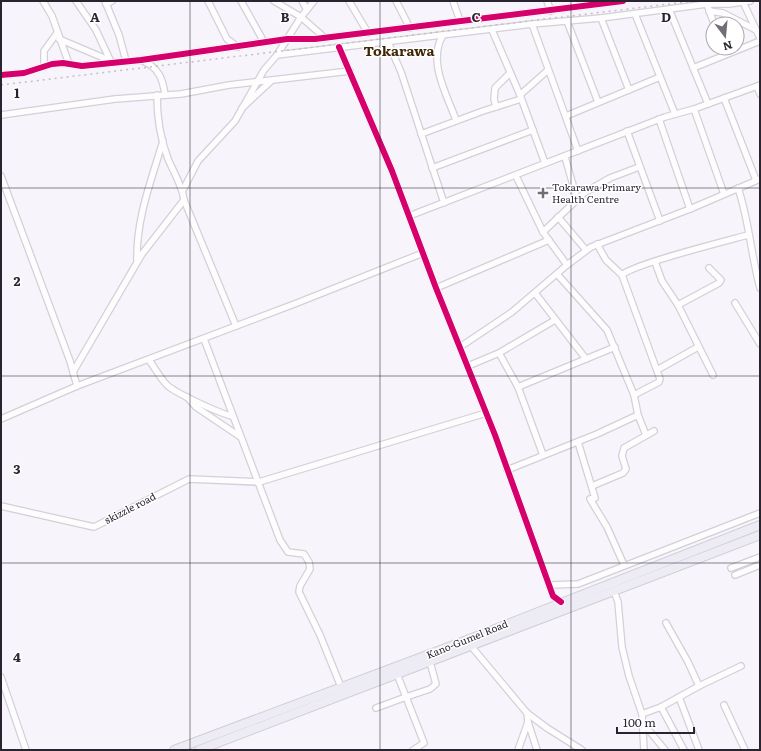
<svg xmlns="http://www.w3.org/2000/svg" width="761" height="751" font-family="Literata,serif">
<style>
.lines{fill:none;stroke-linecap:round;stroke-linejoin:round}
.street-casing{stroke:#d4cfd9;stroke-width:8}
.primary-casing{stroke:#d1cfd4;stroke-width:10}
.street{stroke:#fefdfe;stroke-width:5.5}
.primary{stroke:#edecf5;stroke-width:8}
.rail{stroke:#c1c0c2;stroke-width:1.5;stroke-dasharray:2 4;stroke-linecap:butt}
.cycleway-casing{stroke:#fff;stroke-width:8}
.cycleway{stroke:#d6006c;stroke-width:6}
.grid{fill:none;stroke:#2a2430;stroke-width:1;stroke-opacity:0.55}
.poi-dot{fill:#726d77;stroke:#fff;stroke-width:1.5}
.labels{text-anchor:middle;stroke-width:3;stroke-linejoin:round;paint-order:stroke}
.poi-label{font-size:10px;fill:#2a2430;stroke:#fff;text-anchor:start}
.street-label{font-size:10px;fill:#2a2430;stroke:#fff}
.district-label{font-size:14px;font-weight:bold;fill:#3e2503;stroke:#fff}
.grid-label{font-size:13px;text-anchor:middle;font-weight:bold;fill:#2a2430;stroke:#fff;stroke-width:3;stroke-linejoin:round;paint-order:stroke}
</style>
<rect width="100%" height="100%" fill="#f7f4fb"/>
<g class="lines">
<!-- street casing -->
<g class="street-casing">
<g id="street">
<path d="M 43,1 L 52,16 L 69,64"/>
<path d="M 76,1 L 96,30 L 110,60"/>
<path d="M 105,1 L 119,35 L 126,61"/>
<path d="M 208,1 L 227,39 L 238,47"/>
<path d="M 241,1 L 264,42"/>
<path d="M 274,1 L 301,17 L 325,38"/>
<path d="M 302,1 L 307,10"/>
<path d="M 349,1 L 368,33"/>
<path d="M 396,1 L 410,28"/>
<path d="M 453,1 L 460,21"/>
<path d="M 547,1 L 551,11"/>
<path d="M 743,2 L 760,38"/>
<path d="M 106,4 L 112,1"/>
<path d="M 707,4 L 714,24"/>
<path d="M 669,9 L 708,104"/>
<path d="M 709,11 L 723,13 L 756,30"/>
<path d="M 635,14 L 675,114"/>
<path d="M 601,18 L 629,90"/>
<path d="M 567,21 L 598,102"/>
<path d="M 532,24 L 578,151"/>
<path d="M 492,30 L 520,95 L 545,163"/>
<path d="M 443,35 C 427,61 447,95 456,120"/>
<path d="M 59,39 L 111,61"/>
<path d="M 388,42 L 401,72 L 444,203"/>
<path d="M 339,47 L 392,171 L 436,288 L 495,435 L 553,596 L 561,602"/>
<path d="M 277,55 L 532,24 L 601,18 L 707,4 L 729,4 L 750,1"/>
<path d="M 143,61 C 158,67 163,79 165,95"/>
<path d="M 44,67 L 44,51 L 57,33"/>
<path d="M 693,68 L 760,41"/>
<path d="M 1,75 L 24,73 L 52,64 L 63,63 L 82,66 L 141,60 L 287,39 L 315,39 L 623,1"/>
<path d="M 757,86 L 760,94"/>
<path d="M 157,95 C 157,117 160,138 168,159 C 174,173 182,185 184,200 L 236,326"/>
<path d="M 520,95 L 548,70"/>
<path d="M 724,98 L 756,180"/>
<path d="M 496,107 L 494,99 L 495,88 L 510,73"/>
<path d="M 242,108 L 271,81"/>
<path d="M 694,109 L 724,194"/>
<path d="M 1,115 L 115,99 L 181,94 L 229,85 L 350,71"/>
<path d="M 566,116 L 660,77"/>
<path d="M 659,119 L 690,209"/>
<path d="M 627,131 L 660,221"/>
<path d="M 421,134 L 483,111 L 521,99"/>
<path d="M 565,157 L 577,199"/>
<path d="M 432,168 L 533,130"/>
<path d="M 1,176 L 70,361 L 77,386"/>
<path d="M 516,176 L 543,232 L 567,265"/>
<path d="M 738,188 C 749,220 751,255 760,288"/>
<path d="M 183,190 L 198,161 L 235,121 L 264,70 L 277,55 L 301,17 L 314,1"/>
<path d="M 409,216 L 665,117 L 694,109 L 760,85"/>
<path d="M 558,217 L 586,250"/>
<path d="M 543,232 L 584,193 L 610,178 L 639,167"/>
<path d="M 597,244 L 606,260 L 622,275 L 660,379 L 659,382 L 634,395"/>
<path d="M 137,261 C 136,219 151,181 163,141"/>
<path d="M 655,262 L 662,281 L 678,305 L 713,375"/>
<path d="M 557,274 L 607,330 L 634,395 L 638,415 L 646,435"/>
<path d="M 622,275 C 633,264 726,241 748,235"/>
<path d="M 436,288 L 549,240"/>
<path d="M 535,293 L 586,359"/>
<path d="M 735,303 L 760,344"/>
<path d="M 678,305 L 719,283 L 721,280 L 709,268"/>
<path d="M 204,339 L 280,540 L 288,552 L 304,554 L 309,562 L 310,569 L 300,586 L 299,592 L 320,635 L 341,687"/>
<path d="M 460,347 L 512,312 L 567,265 L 591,247 L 690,209 L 760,179"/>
<path d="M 499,353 L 518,387 L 543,455"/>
<path d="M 149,360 C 155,368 160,378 167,385 C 175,393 221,414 232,416"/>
<path d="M 468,366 L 499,353 L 555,320"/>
<path d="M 657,370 L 698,347"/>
<path d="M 73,372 L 142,254 L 184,200"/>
<path d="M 518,387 L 615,347"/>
<path d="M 187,397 L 196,407 L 239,436"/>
<path d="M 1,419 L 77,386 L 297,303 L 423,253"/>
<path d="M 578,442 L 595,498 L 590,499 L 607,527 L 624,565"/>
<path d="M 507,470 L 597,434 L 638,415"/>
<path d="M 592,486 L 623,473 L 626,469 L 622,456 L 624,448 L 654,431"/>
<path d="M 1,506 L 94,527 L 189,479 L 259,482 L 486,413"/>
<path d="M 731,568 L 760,557"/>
<path d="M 735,575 L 760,565"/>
<path d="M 549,585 L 578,584 L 760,513"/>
<path d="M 614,591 L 618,602 L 622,647 L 629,676 L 642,714 L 644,750"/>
<path d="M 666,623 L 688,662 L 699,686"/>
<path d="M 471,646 L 527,713 L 547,728 L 582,750"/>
<path d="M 397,674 L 406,697 L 430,689 L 436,684 L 430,662"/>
<path d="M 1,677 L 26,750"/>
<path d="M 679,697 L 699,750"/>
<path d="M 724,705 L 745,750"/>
<path d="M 661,707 L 684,750"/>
<path d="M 376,708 L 406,697 L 424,743 L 413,750"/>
<path d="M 642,714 L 661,707 L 699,686 L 741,666"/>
<path d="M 528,722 L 537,750"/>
<path d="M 642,722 L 665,750"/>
<path d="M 518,750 L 528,722 L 527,713"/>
</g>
</g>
<!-- primary casing -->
<g class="primary-casing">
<g id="primary">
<path d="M 174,750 L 467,640 L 760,525"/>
<path d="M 199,750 L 760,535"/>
</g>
</g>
<!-- street -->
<use href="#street" class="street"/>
<!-- primary -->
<use href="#primary" class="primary"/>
<!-- rail -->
<path class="rail" d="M 1,85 L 694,1"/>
<!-- cycleway casing -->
<g class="cycleway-casing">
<g id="cycleway">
<path d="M 339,47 L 392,171 L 436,288 L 495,435 L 553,596 L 561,602"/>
<path d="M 1,75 L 24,73 L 52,64 L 63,63 L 82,66 L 141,60 L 287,39 L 315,39 L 623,1"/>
</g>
</g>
<!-- cycleway -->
<use href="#cycleway" class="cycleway"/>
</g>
<!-- grid -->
<path class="grid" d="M 190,1 L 190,750M 380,1 L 380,750M 571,1 L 571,750M 1,188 L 760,188M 1,376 L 760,376M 1,563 L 760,563"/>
<!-- markers -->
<path class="poi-dot" d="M541 187h4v4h4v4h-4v4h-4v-4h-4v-4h4z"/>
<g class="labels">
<!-- poi labels -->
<g class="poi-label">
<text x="552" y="191">Tokarawa Primary<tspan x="552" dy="12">Health Centre</tspan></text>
</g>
<!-- street labels -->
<g class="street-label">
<text transform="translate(130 508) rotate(-27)" y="4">skizzle road</text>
<text transform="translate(467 639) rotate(-22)" y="4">Kano-Gumel Road</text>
</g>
<!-- district labels -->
<g class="district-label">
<text x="399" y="56">Tokarawa</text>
</g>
</g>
<g class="grid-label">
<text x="95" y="22">A</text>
<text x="285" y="22">B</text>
<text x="476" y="22">C</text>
<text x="666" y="22">D</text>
<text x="17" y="98">1</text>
<text x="17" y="286">2</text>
<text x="17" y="474">3</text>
<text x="17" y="662">4</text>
</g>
<!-- border -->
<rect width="761" height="751" fill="none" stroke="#2a2430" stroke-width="4"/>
<!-- north arrow -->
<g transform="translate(725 36) rotate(164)"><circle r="19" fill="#ffffff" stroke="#aaa7ac"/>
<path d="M0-3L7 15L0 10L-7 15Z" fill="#726d77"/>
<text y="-6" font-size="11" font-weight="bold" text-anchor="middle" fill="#2a2430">N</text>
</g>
<!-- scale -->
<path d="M617 727v6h77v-6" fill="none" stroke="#2a2430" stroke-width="2"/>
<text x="623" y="727" font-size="12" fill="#2a2430" stroke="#ffffff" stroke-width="3" paint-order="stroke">100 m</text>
</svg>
